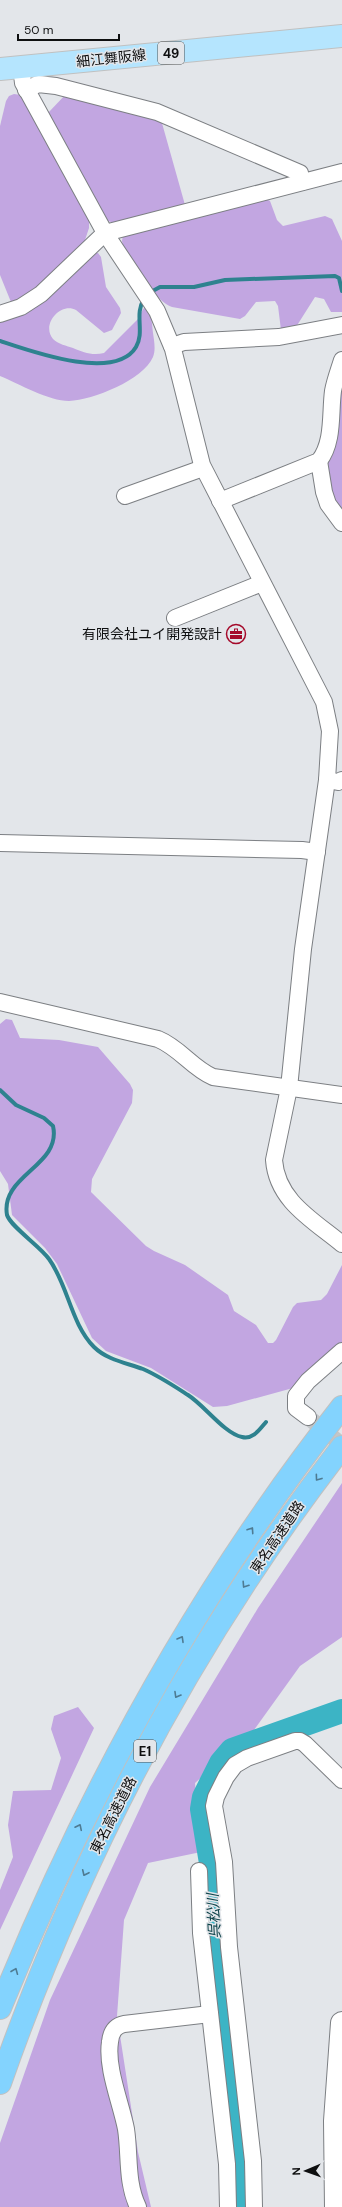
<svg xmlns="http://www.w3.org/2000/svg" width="342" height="2207" font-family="'DM Sans','Noto Sans JP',sans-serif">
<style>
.green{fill:#c2a6e1}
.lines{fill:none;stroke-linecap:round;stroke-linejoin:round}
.stream{stroke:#2e828f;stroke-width:4}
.river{stroke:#3cb4c5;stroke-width:24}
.street-tunnel{stroke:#c3c6c9;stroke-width:16;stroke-dasharray:16 8;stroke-linecap:butt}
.street-casing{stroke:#7c7f83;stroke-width:18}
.secondary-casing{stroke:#7c7f83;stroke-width:24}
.primary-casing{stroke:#c0c1c1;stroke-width:24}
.highway-casing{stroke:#c0c1c1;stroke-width:24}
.street{stroke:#fff;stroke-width:16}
.secondary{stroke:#fff;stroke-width:22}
.primary{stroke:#b5e5fe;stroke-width:22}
.highway{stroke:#83d3fe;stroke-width:22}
.oneway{stroke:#4e7b93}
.labels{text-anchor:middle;stroke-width:3;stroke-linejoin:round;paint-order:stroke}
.shield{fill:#e3e6ea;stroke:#4e5051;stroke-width:1}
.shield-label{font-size:13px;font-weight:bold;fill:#0e0f10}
.street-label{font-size:14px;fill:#0e0f10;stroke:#e3e6ea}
.poi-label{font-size:14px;fill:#0e0f10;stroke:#e3e6ea;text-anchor:end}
.water-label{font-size:15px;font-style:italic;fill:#0e434a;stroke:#e3e6ea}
</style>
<rect width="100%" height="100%" fill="#e3e6ea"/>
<!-- green -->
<g class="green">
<path d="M 68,92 L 160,116 L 185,205 L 114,223 L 108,221 L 48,113 Z"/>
<path d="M 14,94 L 21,95 L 89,220 L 89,228 L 84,243 L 29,297 L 11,302 L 0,275 L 0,126 L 6,101 L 9,96 Z"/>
<path d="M 266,199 L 270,201 L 277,220 L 283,226 L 325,216 L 332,219 L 342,241 L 342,312 L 331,312 L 324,299 L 315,297 L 296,327 L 281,330 L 278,306 L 275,301 L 256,302 L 245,316 L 240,319 L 172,307 C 154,301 134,263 123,246 L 122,241 L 123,235 Z"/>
<path d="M 93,253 L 98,253 L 101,257 L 106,287 L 120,308 L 121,313 L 112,330 L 104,333 L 76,310 C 60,302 41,325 53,339 C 58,344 67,346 73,348 C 83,352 92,356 104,353 L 138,319 L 143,309 L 146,307 C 152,315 152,324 153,333 C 154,340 156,350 153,357 C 143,380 93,400 69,401 C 49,401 19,384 0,376 L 0,319 Z"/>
<path d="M 342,373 L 342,517 L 328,491 L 327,456 Z"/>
<path d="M 6,1019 L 12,1020 L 20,1038 L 59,1040 L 98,1047 L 130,1084 L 133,1090 L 132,1103 L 92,1179 L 91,1192 L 146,1246 L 154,1251 L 185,1265 L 228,1295 L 234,1311 L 256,1325 L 268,1343 L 273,1343 L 276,1340 L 293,1307 L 297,1303 L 321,1300 L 327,1294 L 342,1265 L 342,1343 L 293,1388 L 227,1406 L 213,1407 L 151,1368 L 106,1351 L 92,1338 L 57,1264 L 45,1248 L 12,1215 L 8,1184 L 0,1171 L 0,1024 Z"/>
<path d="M 342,1483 L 342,1637 L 300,1666 L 254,1730 L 195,1783 L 201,1852 L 148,1863 L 124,1920 L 117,2016 L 138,2152 L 151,2207 L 0,2207 L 0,2143 L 50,2000 L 150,1787 L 258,1608 Z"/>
<path d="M 78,1707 L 94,1728 L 0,1930 L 0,1890 L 13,1857 L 8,1825 L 13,1791 L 51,1790 L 61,1758 L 51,1729 L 54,1716 Z"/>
</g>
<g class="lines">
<!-- stream -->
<g class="stream">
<path d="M 149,293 L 160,287 L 194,287 L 225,280 L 335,276 L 339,278 L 342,291"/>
<path d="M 0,341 C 30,351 115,382 136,347 C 145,332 134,314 144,299"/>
<path d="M 0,1090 L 16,1105 L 44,1118 L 53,1126 C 62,1166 0,1175 7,1215 C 11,1227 40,1246 49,1259 C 68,1285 71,1324 94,1347 C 107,1360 127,1363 143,1369 C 159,1376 174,1386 188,1395 C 204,1405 225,1434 242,1437 C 253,1440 260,1429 266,1422"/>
</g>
<!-- river -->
<path class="river" d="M 241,2207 L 240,2162 L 214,1932 L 211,1863 L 202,1809 L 204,1797 L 221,1763 L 232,1750 L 342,1711"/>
<!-- street-tunnel -->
<path class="street-tunnel" d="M 308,1417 L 342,1445"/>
<!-- street casing -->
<g class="street-casing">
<g id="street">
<path d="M 21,67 L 23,83 L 105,233 L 157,311 L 173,349 L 202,465 L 324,702 L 330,731 L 327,780 L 303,949 L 289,1088 L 274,1160 C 277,1201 313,1220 342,1244"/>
<path d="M 26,90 L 38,84 L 56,86 L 157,112 L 300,173 L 302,182"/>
<path d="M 0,314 L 21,307 L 41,294 L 105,233 L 342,172"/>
<path d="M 172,346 L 184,342 L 279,337 L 342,325"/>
<path d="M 319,461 L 324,492 L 328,504 L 342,523"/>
<path d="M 125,496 L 203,468"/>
<path d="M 220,501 L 319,461 C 334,442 330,413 333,391 C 335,380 339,370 342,360"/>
<path d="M 175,618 L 262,583"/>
<path d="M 327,780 L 338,782 L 342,780"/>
<path d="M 0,843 L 302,850 L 317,852"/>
<path d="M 0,1002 L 158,1039 C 180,1048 192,1068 213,1077 L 342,1095"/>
<path d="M 308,1417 L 296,1408 L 296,1396 L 308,1381 L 342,1351"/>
<path d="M 199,1871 L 201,1933 L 227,2164 L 228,2207"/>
<path d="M 138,2207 C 126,2182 130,2155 126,2129 C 121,2103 106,2068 110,2042 C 111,2032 115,2026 124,2024 L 210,2014"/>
<path d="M 254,2207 L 253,2161 L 229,1947 L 224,1862 L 214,1806 L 216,1797 L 226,1777 L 235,1765 L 247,1758 L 295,1741 L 300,1741 L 305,1744 L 342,1780"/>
</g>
</g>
<!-- secondary casing -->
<g class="secondary-casing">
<path id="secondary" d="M 336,2207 L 335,2121 L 342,2023"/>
</g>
<!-- primary casing -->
<g class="primary-casing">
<path id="primary" d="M 0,69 L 342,36"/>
</g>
<!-- highway casing -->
<g class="highway-casing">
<g id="highway">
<path d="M 0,2008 C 87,1793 198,1590 342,1407"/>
<path d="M 0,2083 C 80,1855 194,1638 342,1447"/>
</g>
</g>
<!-- street -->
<use href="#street" class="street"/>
<!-- secondary -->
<use href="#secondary" class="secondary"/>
<!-- primary -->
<use href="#primary" class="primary"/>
<!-- highway -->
<use href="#highway" class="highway"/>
</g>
<!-- one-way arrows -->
<defs><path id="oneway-chevron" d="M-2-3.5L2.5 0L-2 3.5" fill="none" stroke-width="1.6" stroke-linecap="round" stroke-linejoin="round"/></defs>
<g class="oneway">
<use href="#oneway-chevron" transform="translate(318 1478) rotate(126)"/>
<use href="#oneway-chevron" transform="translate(251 1530) rotate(-56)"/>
<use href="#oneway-chevron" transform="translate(245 1585) rotate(123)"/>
<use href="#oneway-chevron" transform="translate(181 1639) rotate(-60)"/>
<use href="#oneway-chevron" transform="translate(177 1695) rotate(120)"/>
<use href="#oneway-chevron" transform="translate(79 1827) rotate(-64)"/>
<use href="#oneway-chevron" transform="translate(85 1873) rotate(115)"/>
<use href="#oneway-chevron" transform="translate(15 1971) rotate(-68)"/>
</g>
<!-- icons -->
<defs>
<g id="office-ring" transform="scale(1)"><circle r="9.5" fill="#e3e6ea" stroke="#a5092a" stroke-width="1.5"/><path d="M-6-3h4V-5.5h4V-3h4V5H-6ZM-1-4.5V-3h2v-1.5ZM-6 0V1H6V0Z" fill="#a5092a"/></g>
</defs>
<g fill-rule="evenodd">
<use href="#office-ring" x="236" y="634"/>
</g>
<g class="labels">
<!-- shield labels -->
<g class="shield">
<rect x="158" y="42" width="26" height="22" rx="3"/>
<rect x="134" y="1740" width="22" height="22" rx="3"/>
</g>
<g class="shield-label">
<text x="171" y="58">49</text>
<text x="145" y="1756">E1</text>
</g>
<!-- street labels -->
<g class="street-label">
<text transform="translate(111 58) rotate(-6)" y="5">細江舞阪線</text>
<text transform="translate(277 1537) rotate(-56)" y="5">東名高速道路</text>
<text transform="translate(113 1815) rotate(-63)" y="5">東名高速道路</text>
</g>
<!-- poi labels -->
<g class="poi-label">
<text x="222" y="639">有限会社ユイ開発設計</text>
</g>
<!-- water labels -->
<g class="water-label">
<text transform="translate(214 1916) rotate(-93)" y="5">呉松川</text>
</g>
</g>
<!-- north arrow -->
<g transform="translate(306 2171) rotate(268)" stroke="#e3e6ea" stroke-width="3" paint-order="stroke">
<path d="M0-3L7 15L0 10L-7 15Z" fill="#0e0f10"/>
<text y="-6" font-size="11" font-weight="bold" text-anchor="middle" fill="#0e0f10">N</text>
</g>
<!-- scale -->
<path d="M18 34v6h101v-6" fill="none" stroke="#0e0f10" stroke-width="2"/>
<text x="24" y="34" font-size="12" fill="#0e0f10" stroke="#e3e6ea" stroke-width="3" paint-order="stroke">50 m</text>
</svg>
